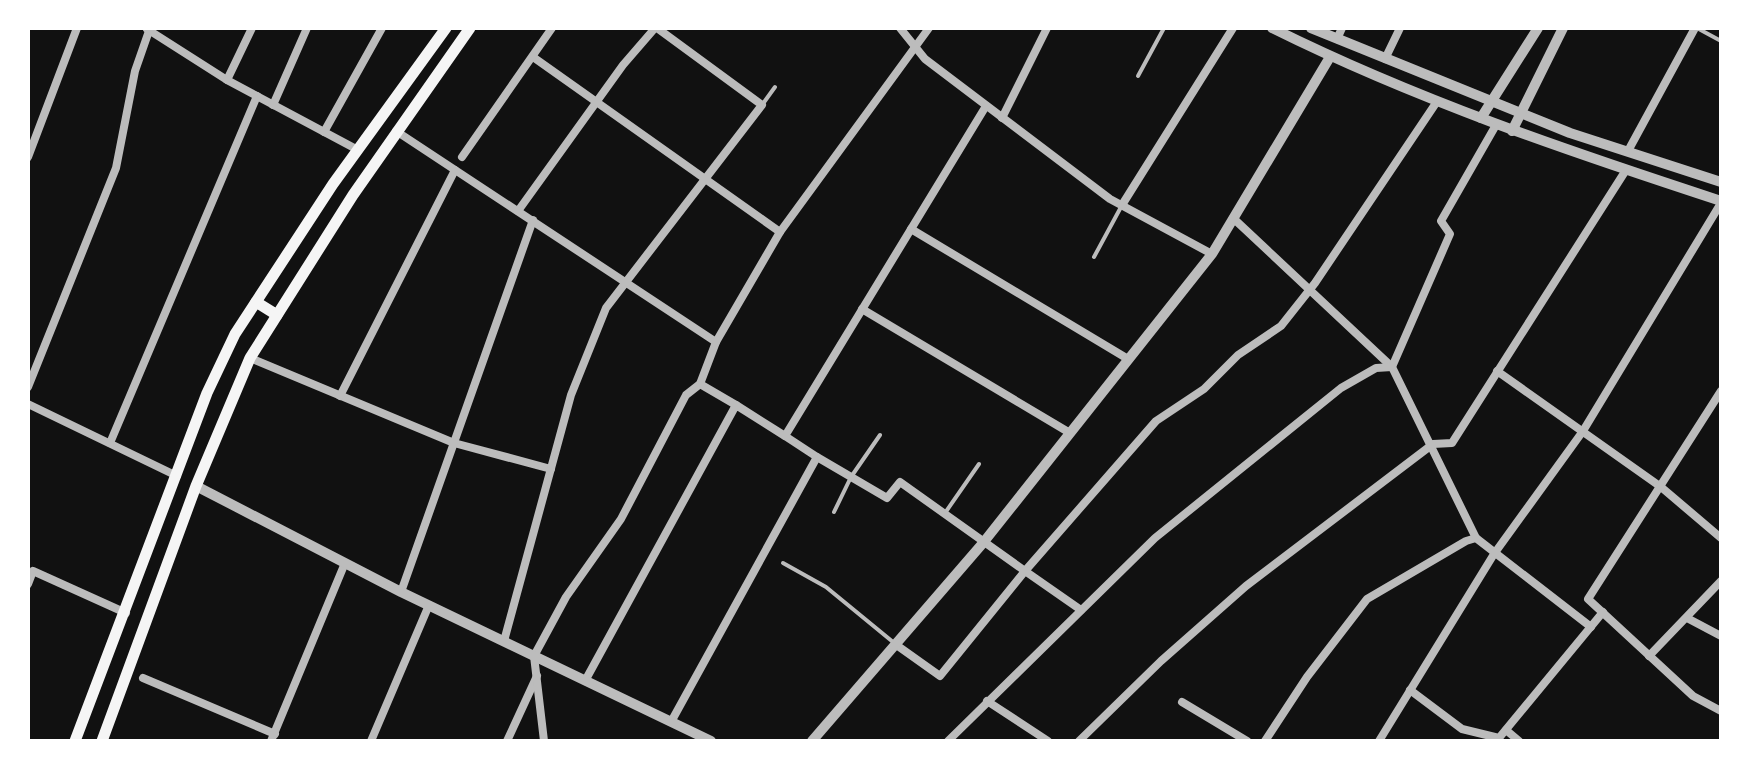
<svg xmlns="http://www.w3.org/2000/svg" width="1749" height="769" font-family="Mulish,sans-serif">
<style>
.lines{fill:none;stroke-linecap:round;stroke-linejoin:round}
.service{stroke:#bcbcbc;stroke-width:4}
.minor{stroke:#bcbcbc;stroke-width:8}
.tertiary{stroke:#bcbcbc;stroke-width:10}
.secondary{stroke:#f5f5f5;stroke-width:11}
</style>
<rect width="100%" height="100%" fill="#111"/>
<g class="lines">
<!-- service -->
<g class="service">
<path d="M 1697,28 L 1721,41"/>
<path d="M 1138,76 L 1164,28"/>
<path d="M 762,105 L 775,87"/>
<path d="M 1094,257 L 1121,207"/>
<path d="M 834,512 L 851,477 L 880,435"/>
<path d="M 945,513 L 979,464"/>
<path d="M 783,563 L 826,587 L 893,642"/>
</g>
<!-- minor -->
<g class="minor">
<path d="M 900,28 L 925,59 L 1110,199 L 1212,254"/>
<path d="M 147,29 L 227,80 L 358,150"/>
<path d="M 1337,39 L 1342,28"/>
<path d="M 533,57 L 780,232"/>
<path d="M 1385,59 L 1400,28"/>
<path d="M 227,80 L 252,28"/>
<path d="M 273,105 L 307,28"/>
<path d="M 1002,118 L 1047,28"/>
<path d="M 396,131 L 716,342"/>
<path d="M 324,132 L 382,28"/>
<path d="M 1628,151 L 1695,28"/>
<path d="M 28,157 L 77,28"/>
<path d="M 462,157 L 552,28"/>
<path d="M 1122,205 L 1233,28"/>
<path d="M 518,211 L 623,65 L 655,28"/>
<path d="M 1233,218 L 1392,367 L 1476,538"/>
<path d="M 911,229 L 1128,359"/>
<path d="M 862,309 L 1070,433"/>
<path d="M 250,358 L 454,443 L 551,469"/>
<path d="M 1497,371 L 1661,487 L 1721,538"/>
<path d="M 700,384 L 736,405"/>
<path d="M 28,387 L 116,168 L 135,71 L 150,28"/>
<path d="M 1721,391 L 1588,599 L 1693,696 L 1721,711"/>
<path d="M 340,396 L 455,170"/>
<path d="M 28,404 L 177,476"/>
<path d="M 110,443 L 257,96"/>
<path d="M 817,457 L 887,498 L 900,482 L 1025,571 L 1156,421 L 1204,389 L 1238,355 L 1281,326 L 1315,283 L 1436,103"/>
<path d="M 28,584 L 33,571 L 126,613"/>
<path d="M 401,592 L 533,220"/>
<path d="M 1687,618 L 1721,636"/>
<path d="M 504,641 L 571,395 L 606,308 L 762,105 L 657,28"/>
<path d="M 895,644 L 940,676 L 1025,571 L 1081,610"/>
<path d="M 1649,656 L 1721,581"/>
<path d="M 143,678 L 275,734"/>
<path d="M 585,681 L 736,405 L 785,436"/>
<path d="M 1410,690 L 1462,729 L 1499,738 L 1603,612"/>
<path d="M 987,701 L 1048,741"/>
<path d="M 1182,702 L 1247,741"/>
<path d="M 671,722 L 817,457 L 785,436 L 986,106"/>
<path d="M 1506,730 L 1519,741"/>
<path d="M 271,741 L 345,563"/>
<path d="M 371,741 L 429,605"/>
<path d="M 507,741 L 537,676"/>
<path d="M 544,741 L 534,656 L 566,597 L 621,519 L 686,395 L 700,384 L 716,342 L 780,232 L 929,28"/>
<path d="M 948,741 L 1155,538 L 1341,388 L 1376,368 L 1392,367 L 1450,234 L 1441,221 L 1496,125"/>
<path d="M 1079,741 L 1161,661 L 1246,586 L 1433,444 L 1452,443 L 1626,170"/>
<path d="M 1265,741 L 1307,677 L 1367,599 L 1466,541 L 1476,538 L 1591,627"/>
<path d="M 1379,741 L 1494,554 L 1583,431 L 1721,203"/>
</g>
<!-- tertiary -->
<g class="tertiary">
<path d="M 1272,28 C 1417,100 1568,151 1721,201"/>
<path d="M 1311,28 L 1570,133 L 1721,182"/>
<path d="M 1481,118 L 1538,28"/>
<path d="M 1512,131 L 1563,28"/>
<path d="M 196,486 L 401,592 L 711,741"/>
<path d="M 812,741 L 983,543 L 1212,254 L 1330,57"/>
</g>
<!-- secondary -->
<g class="secondary">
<path d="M 256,302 L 277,315"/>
<path d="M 75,741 L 207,393 L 235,334 L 333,184 L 446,28"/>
<path d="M 102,741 L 196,486 L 250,358 L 353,195 L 470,28"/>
</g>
</g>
<!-- border -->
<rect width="1749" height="769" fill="none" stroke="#ffffff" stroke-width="60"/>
</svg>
